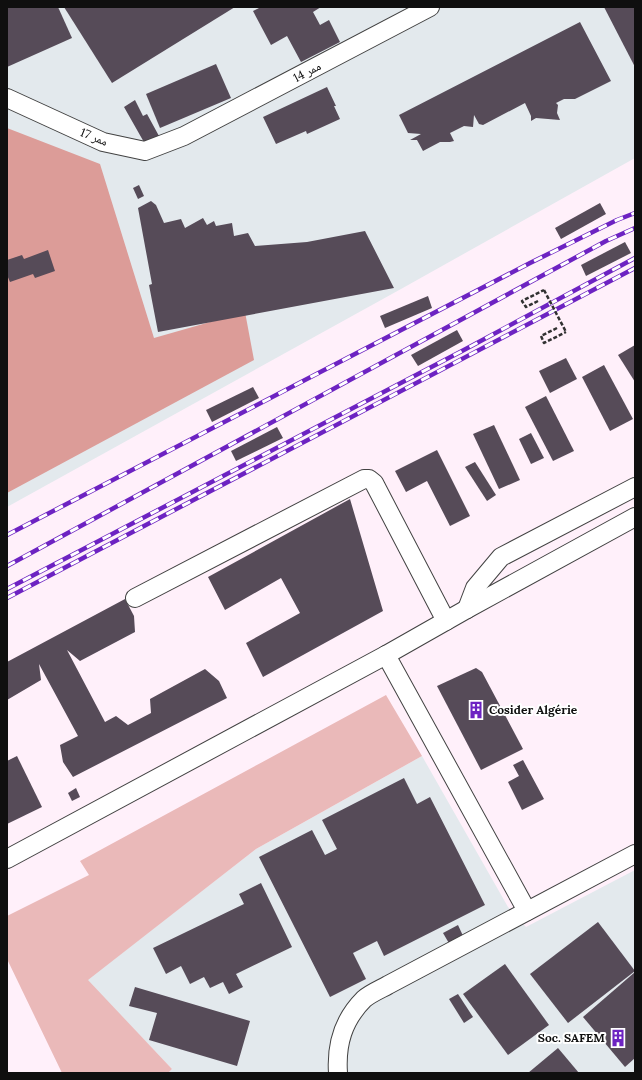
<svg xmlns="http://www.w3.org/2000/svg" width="642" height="1080" font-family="Lora,'Noto Naskh Arabic',serif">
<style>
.industrial{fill:#e3e9ed}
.green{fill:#eab9b9}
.forest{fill:#dc9c98}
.building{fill:#564b58}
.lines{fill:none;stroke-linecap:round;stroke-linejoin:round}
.minor-casing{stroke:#424242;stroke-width:20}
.path{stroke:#313131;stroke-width:2.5;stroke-dasharray:4 2;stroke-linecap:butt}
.minor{stroke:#fff;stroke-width:18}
.rail-casing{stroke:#6d23c2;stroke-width:4.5}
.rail{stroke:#fff;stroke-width:3;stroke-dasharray:9;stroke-linecap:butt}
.path-bridge{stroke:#313131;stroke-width:2.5;stroke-dasharray:4 2;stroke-linecap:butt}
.labels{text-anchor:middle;stroke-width:4;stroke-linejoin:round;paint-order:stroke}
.street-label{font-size:12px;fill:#0f0f0f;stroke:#fff}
.poi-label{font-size:12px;font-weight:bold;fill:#0f0f0f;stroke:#fff;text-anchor:start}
</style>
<rect width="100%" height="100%" fill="#fff0fa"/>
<!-- industrial -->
<g class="industrial">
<path d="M 7,7 L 635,7 L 635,158 L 401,289 L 7,507 Z"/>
<path d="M 422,756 L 508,907 L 526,927 L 635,870 L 635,1073 L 168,1073 L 172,1069 L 87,980 L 256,849 Z"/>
</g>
<!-- green -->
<path class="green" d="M 386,695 L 422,756 L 256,849 L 88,980 L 172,1069 L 168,1073 L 62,1073 L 7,959 L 7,916 L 89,875 L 80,861 Z"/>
<!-- forest -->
<path class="forest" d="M 7,128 L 100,164 L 154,338 L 245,312 L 254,360 L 7,493 Z"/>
<!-- building -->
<g class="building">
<path d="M 7,7 L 58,7 L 72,38 L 7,67 Z"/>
<path d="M 64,7 L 235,7 L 112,83 Z"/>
<path d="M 261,7 L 321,7 L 313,12 L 320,25 L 329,20 L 340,42 L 301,62 L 287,36 L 271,45 L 253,11 Z"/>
<path d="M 604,7 L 635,7 L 635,67 L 621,40 Z"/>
<path d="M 580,22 L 611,81 L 575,99 L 564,99 L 556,103 L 558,105 L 557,113 L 560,120 L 536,118 L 531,121 L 531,116 L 525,103 L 483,125 L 479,124 L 474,115 L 473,127 L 464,126 L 450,133 L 454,141 L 450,142 L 440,142 L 423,151 L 417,140 L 410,140 L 421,134 L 408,133 L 399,115 Z"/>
<path d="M 216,64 L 231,98 L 160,128 L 146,94 Z"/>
<path d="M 327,87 L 336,106 L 334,106 L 340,119 L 307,134 L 306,131 L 276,144 L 263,117 Z"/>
<path d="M 135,100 L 143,116 L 147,114 L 159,136 L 145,144 L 124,107 Z"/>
<path d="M 139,185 L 144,196 L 138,199 L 133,188 Z"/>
<path d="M 151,201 L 156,205 L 164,223 L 181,219 L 185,228 L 203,218 L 207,225 L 214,221 L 216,226 L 232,223 L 234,236 L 248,233 L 255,246 L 307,242 L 365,231 L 394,288 L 158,332 L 149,285 L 152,284 L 138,208 Z"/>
<path d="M 600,203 L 606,214 L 561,239 L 555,228 Z"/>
<path d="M 625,242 L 631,253 L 586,276 L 581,265 Z"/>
<path d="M 48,250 L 55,271 L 35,278 L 33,274 L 10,282 L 7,275 L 7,260 L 22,255 L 24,259 Z"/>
<path d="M 428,296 L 432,308 L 385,328 L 380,316 Z"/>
<path d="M 457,330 L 463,341 L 418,366 L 411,355 Z"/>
<path d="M 635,345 L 635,382 L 618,355 Z"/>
<path d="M 566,358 L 577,379 L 550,393 L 539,371 Z"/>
<path d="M 604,365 L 633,419 L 610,431 L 582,377 Z"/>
<path d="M 253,387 L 259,398 L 212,422 L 206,410 Z"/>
<path d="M 546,396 L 574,451 L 553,461 L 525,407 Z"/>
<path d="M 494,425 L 520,480 L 499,489 L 473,434 Z"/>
<path d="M 277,427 L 283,438 L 236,461 L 231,451 Z"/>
<path d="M 531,433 L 544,458 L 531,464 L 519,439 Z"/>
<path d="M 437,450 L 470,516 L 450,526 L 427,481 L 406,492 L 395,471 Z"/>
<path d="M 475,462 L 496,495 L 487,501 L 465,467 Z"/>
<path d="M 350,499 L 383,611 L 263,677 L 246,643 L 300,613 L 281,578 L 225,610 L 208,577 Z"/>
<path d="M 125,599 L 134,616 L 135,632 L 80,661 L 67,650 L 105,722 L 116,716 L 128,725 L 151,713 L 150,699 L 205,669 L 219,681 L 227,698 L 73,777 L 63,762 L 60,745 L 78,736 L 39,664 L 41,680 L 7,700 L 7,662 Z"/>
<path d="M 476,668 L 482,672 L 523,749 L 481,770 L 437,686 Z"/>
<path d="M 17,756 L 42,807 L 7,824 L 7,761 Z"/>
<path d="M 523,760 L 544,799 L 522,810 L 508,782 L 519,776 L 513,765 Z"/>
<path d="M 404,778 L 417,804 L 430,797 L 485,905 L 384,956 L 377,941 L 353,953 L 366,979 L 330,997 L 259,857 L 312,830 L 325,855 L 337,849 L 322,820 Z"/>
<path d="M 76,788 L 80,797 L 72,801 L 68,793 Z"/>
<path d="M 261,883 L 292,947 L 236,974 L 243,987 L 229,994 L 223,982 L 210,988 L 204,977 L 190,984 L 181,966 L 166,974 L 153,948 L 244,904 L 239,894 Z"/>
<path d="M 598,922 L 635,971 L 568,1023 L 530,974 Z"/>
<path d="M 458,925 L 464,938 L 450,945 L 443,933 Z"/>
<path d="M 505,964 L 549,1025 L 508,1055 L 463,994 Z"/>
<path d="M 635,972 L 635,1058 L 625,1067 L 583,1017 Z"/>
<path d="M 135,987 L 250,1021 L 237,1066 L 149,1040 L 157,1013 L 129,1006 Z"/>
<path d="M 458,994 L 473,1017 L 464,1023 L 449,999 Z"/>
<path d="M 558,1048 L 579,1073 L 528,1073 Z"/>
</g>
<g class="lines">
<!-- minor casing -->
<g class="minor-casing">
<g id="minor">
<path d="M 7,98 L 103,142 L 145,151 L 184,136 L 430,7"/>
<path d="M 135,598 L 364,479 L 369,479 L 374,483 L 446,621"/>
<path d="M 467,609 L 475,588 L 501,557 L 635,487"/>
<path d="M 386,655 L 527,911"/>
<path d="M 7,859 L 386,655 L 467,609 L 635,517"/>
<path d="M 338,1073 C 336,1044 343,1020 364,999 C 371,993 381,989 388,985 L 635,854"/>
</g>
</g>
<!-- path -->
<g class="path">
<path d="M 538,301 L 526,307 L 522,301 L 544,290"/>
<path d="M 557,328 L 541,336 L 544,343 L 566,332"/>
</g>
<!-- minor -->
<use href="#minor" class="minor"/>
<!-- rail casing -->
<g class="rail-casing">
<g id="rail">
<path d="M 7,535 L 530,263 L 617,220 L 635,213"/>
<path d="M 7,566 L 606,241 L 635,228"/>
<path d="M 7,589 L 462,351 L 635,258"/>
<path d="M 7,598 L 635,268"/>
</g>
</g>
<!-- rail -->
<use href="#rail" class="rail"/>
<!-- path-bridge -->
<path class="path-bridge" d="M 544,290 L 566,332"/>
</g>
<!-- icons -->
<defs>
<g id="building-bare" transform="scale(1.38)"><path d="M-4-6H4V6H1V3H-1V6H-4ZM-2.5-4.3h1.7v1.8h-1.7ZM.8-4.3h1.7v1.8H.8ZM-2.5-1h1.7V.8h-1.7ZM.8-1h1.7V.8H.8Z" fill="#6d23c2" stroke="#fff" stroke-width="2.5" paint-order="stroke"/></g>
</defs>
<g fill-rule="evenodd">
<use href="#building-bare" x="476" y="710"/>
<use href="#building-bare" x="618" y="1038"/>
</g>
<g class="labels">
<!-- street labels -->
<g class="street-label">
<text transform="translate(307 72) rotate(-28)" y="4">ممر 14</text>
<text transform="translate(94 137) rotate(22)" y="4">ممر 17</text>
</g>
<!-- poi labels -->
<g class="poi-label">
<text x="489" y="714">Cosider Algérie</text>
<text x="605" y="1042" text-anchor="end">Soc. SAFEM</text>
</g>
</g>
<!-- border -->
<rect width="642" height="1080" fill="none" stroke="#0f0f0f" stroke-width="16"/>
</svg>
